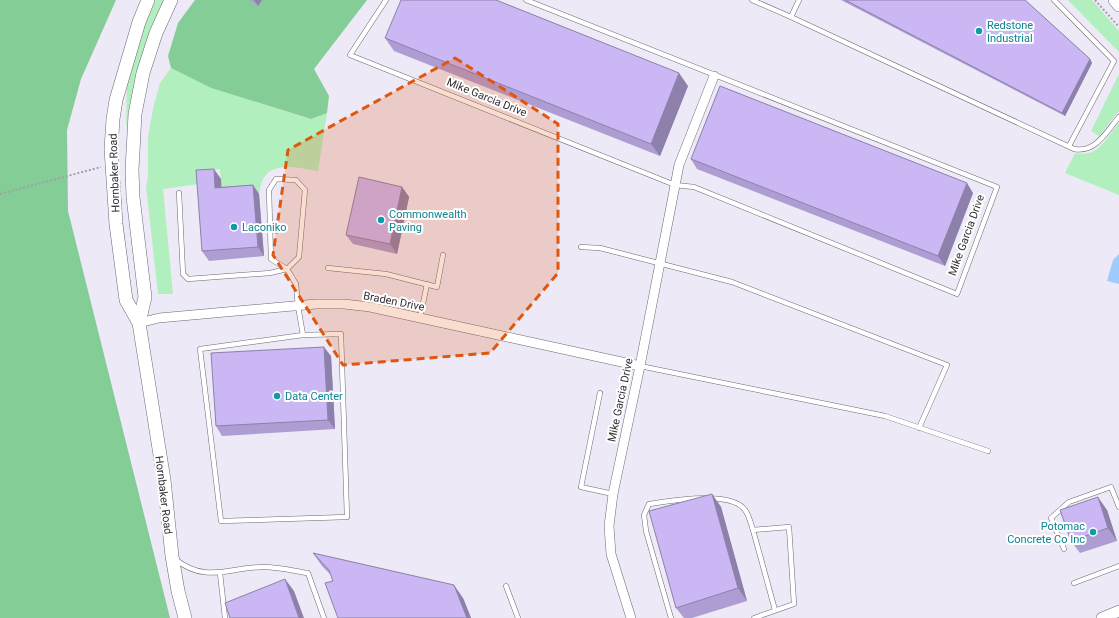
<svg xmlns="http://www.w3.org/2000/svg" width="1119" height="618" font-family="Roboto,sans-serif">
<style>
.green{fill:#b2efbf}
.forest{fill:#84cd96}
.water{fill:#9eccfe}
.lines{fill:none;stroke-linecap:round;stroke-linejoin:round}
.service-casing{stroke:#6b6873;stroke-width:5.5}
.minor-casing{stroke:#6b6873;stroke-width:10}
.tertiary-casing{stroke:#6b6873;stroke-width:12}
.secondary-casing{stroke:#6b6873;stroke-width:14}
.path{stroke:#a29fa8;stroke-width:2;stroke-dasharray:2 2;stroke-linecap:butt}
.service{stroke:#fff;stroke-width:4.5}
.minor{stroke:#fff;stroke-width:9}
.tertiary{stroke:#fff;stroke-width:11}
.secondary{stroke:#fff;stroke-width:13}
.wall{fill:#ae9dd2}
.shaded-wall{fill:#8d80ab}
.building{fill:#cab7f4;stroke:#8d80ab}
.marked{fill:#df570e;fill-opacity:0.2;stroke:#df570e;stroke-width:3;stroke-dasharray:8 5;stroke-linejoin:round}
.culture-dot{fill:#0f9aa8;stroke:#fff;stroke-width:1.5}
.labels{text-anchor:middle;stroke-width:4;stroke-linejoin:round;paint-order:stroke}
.culture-label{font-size:11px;fill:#0d838f;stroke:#fff;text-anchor:start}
.street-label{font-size:11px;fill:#312f34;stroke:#fff}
</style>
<rect width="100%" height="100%" fill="#ede9f6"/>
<!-- green -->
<g class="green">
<path d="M 156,0 L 165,0 L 135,80 L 126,127 L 127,78 L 140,36 Z"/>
<path d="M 1068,0 L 1092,0 L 1119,31 L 1119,52 Z"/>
<path d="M 171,68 L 211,88 L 310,119 L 327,113 L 318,171 C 301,169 274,160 263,179 C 261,183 260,190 259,194 L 222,197 L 220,169 L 198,171 L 199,184 L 163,189 L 173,294 L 158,294 L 146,186 L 148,178 L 148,137 L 153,109 L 160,83 Z"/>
<path d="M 1119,74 L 1119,111 L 1099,136 L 1091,131 Z"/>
<path d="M 1119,123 L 1119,195 L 1065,173 L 1075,153 C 1099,158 1105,139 1119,123 Z"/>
</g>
<!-- forest -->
<g class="forest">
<path d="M 0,0 L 116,0 L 81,79 L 67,130 L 68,211 L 170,618 L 0,618 Z"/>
<path d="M 195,0 L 367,0 L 314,69 L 329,96 L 327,113 L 311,119 L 211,88 L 171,68 L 168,56 L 178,23 Z"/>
</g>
<!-- water -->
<path class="water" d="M 1119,254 L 1119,284 L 1107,281 L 1113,260 Z"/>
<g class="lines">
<!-- service casing -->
<g class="service-casing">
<g id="service">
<path d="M 386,0 L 350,55 L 675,185 L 694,187 L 957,294 L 997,187 L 526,0"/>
<path d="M 752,0 L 791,17 L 799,0"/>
<path d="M 1054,0 L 1114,61 L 1069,146"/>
<path d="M 791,17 L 1074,149 C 1096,153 1106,132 1119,117"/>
<path d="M 179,193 L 183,274 L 188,279 L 270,273 L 287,269 L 271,259 L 269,190 L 276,179 L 296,180 L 305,190 L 299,257 L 287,269 L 296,284 L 298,306 L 303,335 L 200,349 L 221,521 L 347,517 L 341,334 L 303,335"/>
<path d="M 581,247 L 600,248 L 732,282 L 947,365 L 919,428"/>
<path d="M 328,268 L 386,274 L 437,287 L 443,255"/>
<path d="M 420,318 L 427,284"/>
<path d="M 640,366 L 885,416 L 988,451"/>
<path d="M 600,393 L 581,487 L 613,494"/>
<path d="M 1064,549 L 1051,518 L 1069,502 L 1111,487 L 1119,507"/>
<path d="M 175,559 C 206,584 230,567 264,567 C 278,567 294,571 308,573 L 324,618"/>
<path d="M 220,573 L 225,618"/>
<path d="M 1074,583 L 1119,566"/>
<path d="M 506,586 L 518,618"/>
<path d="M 671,618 L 646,531 L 644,515 L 649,504 C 670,501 731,490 745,510 C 749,515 751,524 753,530"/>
<path d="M 754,618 L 794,604 L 789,527 L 753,530 L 775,610"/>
</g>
</g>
<!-- minor casing -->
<g class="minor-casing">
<g id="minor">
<path d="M 139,323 L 159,318 L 316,304 L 344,304 L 370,307 L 640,366"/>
<path d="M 631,618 L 611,554 L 609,526 L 613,494 L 640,366 L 679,165 L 714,76"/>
</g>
</g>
<!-- tertiary casing -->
<g class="tertiary-casing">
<path id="tertiary" d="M 1102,618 L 1119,611"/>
</g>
<!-- secondary casing -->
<g class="secondary-casing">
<g id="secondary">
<path d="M 171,0 L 156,33 L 143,73 L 135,114 L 132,170 L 133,197 L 145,297 L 139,323 L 164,480 L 172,556 L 178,591 L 185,618"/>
<path d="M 1115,0 L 1119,5"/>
<path d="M 139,323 L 126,300 L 116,224 L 111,149 L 113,119 L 116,100 L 139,22 L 148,0"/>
</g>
</g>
<!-- path -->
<g class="path">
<path d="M 1095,0 L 1119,27"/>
<path d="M 0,194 L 101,167"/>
</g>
<!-- service -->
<use href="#service" class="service"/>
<!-- minor -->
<use href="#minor" class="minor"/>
<!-- tertiary -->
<use href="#tertiary" class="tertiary"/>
<!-- secondary -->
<use href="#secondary" class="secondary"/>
</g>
<!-- wall -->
<g class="wall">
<path d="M 250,0 L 262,0 L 258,6 Z"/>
<path d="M 841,0 L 1025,0 L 1090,59 L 1092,63 L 1065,116 Z"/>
<path d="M 385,38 L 688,86 L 660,156 L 394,51 Z"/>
<path d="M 691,159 L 973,193 L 945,266 L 697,169 Z"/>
<path d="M 221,179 L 221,187 L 253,185 L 259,194 L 264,256 L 209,261 L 202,251 Z"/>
<path d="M 402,187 L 409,197 L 397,254 L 353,244 L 346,235 Z"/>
<path d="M 331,356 L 335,429 L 222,436 L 216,426 Z"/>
<path d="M 712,494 L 721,507 L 747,601 L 692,618 L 684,618 L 676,608 Z"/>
<path d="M 1107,510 L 1117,541 L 1080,553 L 1071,541 Z"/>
<path d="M 313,553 L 463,598 L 471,618 L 338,618 L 333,581 L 331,575 L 322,566 Z"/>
</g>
<!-- shaded-wall -->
<g class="shaded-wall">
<path d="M 254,0 L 262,0 L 258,6 Z"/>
<path d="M 1090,59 L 1092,63 L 1065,116 L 1062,113 Z"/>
<path d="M 679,73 L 688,86 L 660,156 L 651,144 Z"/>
<path d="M 214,169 L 221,179 L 222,197 L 215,188 Z"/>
<path d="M 967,183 L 973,193 L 945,266 L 938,256 Z"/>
<path d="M 253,185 L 259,194 L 264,256 L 258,247 Z"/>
<path d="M 402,187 L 409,197 L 397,254 L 390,244 Z"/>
<path d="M 324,347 L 331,356 L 335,429 L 328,420 Z"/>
<path d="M 712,494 L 721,507 L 747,601 L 738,588 Z"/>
<path d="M 1098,497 L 1107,510 L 1117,541 L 1108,528 Z"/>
<path d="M 285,579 L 294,591 L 304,618 L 299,618 Z"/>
<path d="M 454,585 L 463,598 L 471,618 L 467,618 Z"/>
</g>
<!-- building -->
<g class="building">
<path d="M 401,0 L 496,0 L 679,73 L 651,144 L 385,38 Z"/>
<path d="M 845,0 L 1025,0 L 1090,59 L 1062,113 Z"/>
<path d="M 720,86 L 967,183 L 938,256 L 691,159 Z"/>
<path d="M 214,169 L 215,188 L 253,185 L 258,247 L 202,251 L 196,170 Z"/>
<path d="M 359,177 L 402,187 L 390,244 L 346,235 Z"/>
<path d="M 324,347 L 328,420 L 216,426 L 211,353 Z"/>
<path d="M 712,494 L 738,588 L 676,608 L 649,511 Z"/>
<path d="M 1098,497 L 1108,528 L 1071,541 L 1060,510 Z"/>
<path d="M 313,553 L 454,585 L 467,618 L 338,618 L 325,583 L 333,581 L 329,570 Z"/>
<path d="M 285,579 L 299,618 L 230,618 L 225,603 Z"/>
</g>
<!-- marked area -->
<path class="marked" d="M 455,58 L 558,124 L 558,273 L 490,353 L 343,365 L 273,255 L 288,150 Z"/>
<!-- markers -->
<g class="culture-dot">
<circle cx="979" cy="31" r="4"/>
<circle cx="381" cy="220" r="4"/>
<circle cx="234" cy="227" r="4"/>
<circle cx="277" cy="396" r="4"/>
<circle cx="1093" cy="532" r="4"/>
</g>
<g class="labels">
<!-- culture labels -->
<g class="culture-label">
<text x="987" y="29">Redstone<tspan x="987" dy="13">Industrial</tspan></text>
<text x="389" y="218">Commonwealth<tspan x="389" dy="13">Paving</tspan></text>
<text x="242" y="231">Laconiko</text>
<text x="285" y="400">Data Center</text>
<text x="1085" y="530" text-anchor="end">Potomac<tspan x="1085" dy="13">Concrete Co Inc</tspan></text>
</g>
<!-- street labels -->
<g class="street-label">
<text transform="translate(487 97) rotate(22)" y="4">Mike Garcia Drive</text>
<text transform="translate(114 173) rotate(-92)" y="4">Hornbaker Road</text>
<text transform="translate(966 235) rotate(-70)" y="4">Mike Garcia Drive</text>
<text transform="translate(394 301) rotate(11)" y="4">Braden Drive</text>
<text transform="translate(620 400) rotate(-78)" y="4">Mike Garcia Drive</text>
<text transform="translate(164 495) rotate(83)" y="4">Hornbaker Road</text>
</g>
</g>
</svg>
